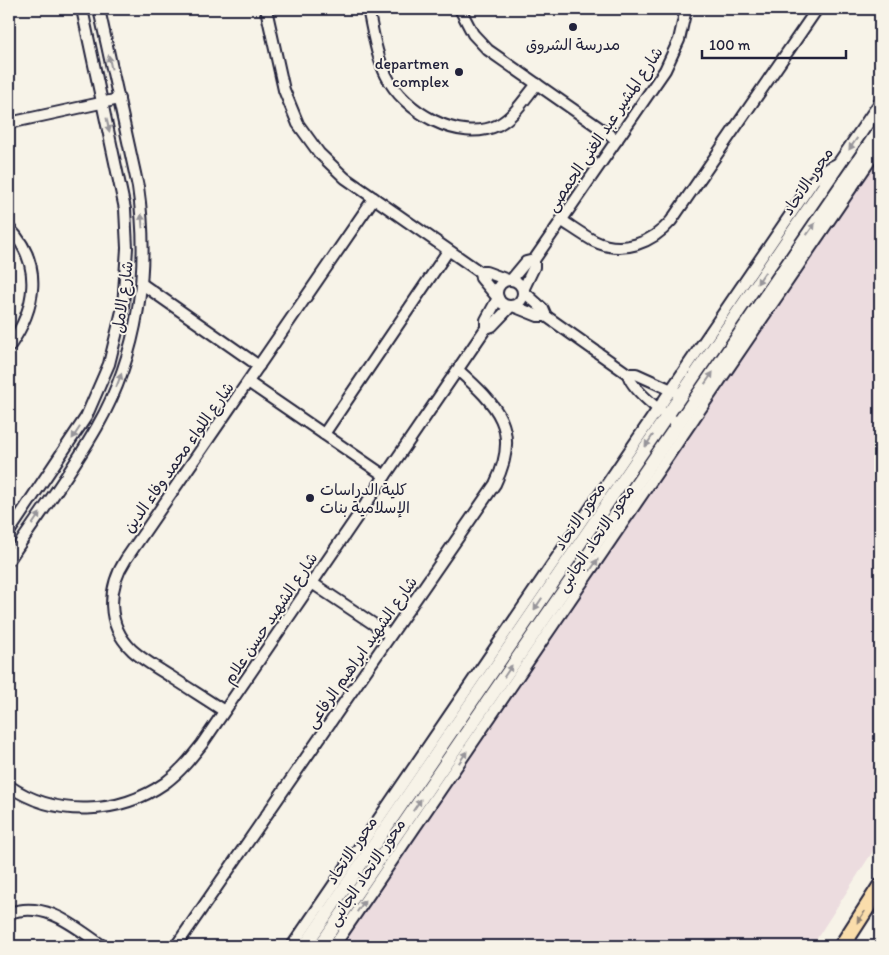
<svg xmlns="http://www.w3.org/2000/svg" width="889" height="955" font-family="Itim,'Playpen Sans Arabic',sans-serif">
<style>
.built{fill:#ecdcdf}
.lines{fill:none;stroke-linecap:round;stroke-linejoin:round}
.minor-casing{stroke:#22223b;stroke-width:14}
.tertiary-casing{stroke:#22223b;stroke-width:16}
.primary-casing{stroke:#22223b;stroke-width:19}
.minor{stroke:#f7f3e8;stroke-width:10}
.tertiary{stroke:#f7f3e8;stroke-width:12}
.primary{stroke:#faddab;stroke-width:15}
.oneway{fill:#97959a}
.oneway2{fill:#8e8073}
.poi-dot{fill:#22223b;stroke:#f7f3e8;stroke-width:2}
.labels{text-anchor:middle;stroke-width:4;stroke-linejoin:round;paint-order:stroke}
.poi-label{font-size:16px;fill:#22223b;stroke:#f7f3e8}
.street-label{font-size:16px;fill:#22223b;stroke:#f7f3e8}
</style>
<rect width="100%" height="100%" fill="#f7f3e8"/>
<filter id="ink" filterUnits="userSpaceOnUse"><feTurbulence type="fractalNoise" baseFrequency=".02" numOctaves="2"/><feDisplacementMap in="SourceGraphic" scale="10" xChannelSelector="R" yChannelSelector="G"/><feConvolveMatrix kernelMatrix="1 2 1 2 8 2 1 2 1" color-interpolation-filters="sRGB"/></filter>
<g filter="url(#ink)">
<!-- built -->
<path class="built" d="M 880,122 L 880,840 L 812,946 L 316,946 Z"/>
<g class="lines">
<!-- minor casing -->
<g class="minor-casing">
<g id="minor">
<path d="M 266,9 L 284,90 L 298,124 L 319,153 L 345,178 L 480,272 L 481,278 L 497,297"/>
<path d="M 368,9 C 373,31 376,55 386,75 C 403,111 459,144 498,125 C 514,117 525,98 537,84"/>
<path d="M 460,9 L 473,34 L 488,50 L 617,140"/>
<path d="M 9,123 L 119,99"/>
<path d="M 561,220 C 572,227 583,235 594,241 C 622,255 652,243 671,221 L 817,9"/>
<path d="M 9,228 C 44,264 36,309 9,347"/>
<path d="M 480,272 L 486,272 L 508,280"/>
<circle cx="510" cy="293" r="13"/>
<path d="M 511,280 L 526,262 L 534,260"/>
<path d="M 142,284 L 259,366"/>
<path d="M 523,290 L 534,267 L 534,260 L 665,70 L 679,40 L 686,9"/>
<path d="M 523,291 L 543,309 L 546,316 L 628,374 L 636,374 L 676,392"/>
<path d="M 513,306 L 538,316 L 546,316"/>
<path d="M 486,328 L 492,326 L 511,306"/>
<path d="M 628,374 C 631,389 664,415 678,423"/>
<path d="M 248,382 L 385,476"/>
<path d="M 324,434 L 448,251"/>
<path d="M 9,532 L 86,417 L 109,364 L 123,307 L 127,248 L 125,209 L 82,9"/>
<path d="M 9,560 C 38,516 71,473 97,427 C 139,353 150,269 138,187 L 99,9"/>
<path d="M 312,583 L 390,635"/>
<path d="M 224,711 C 206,699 188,688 170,676 C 157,668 143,660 132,650 C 106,625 107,588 126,559 L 374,198"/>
<path d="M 9,786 C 56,818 119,815 165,783 C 180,772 191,758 202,744 L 486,328 L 486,320 L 498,298"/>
<path d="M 9,913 C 46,900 75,927 103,946"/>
<path d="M 176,946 L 495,484 C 522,430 497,405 458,370"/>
<path d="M 292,946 L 814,180 L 825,170 L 839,163"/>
<path d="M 334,946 L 880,146"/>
</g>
</g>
<!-- tertiary casing -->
<g class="tertiary-casing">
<g id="tertiary">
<path d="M 305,946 L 880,104"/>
<path d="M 320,946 L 880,129"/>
</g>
</g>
<!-- primary casing -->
<g class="primary-casing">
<path id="primary" d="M 842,946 L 880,887"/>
</g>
<!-- minor -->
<use href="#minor" class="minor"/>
<!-- tertiary -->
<use href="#tertiary" class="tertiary"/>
<!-- primary -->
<use href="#primary" class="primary"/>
</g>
<!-- one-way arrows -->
<defs><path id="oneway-solid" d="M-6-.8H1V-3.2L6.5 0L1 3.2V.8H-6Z" transform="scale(1.25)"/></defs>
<g class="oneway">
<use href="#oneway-solid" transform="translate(110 62) rotate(-102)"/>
<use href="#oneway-solid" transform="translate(108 125) rotate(78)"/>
<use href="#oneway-solid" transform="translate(853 144) rotate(125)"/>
<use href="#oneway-solid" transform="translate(142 221) rotate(-94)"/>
<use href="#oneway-solid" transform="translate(811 229) rotate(-55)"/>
<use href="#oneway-solid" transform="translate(761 278) rotate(124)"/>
<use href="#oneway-solid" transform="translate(709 378) rotate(-55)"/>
<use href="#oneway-solid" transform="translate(119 380) rotate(-69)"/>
<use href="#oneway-solid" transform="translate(76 433) rotate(123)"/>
<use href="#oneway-solid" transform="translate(649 441) rotate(124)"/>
<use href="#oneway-solid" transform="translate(36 519) rotate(-56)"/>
<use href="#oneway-solid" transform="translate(594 565) rotate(-56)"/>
<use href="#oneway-solid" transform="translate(538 604) rotate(124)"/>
<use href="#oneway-solid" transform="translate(508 671) rotate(-56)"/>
<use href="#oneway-solid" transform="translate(463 757) rotate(-56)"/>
<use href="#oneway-solid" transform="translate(417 805) rotate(-56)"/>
<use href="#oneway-solid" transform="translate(361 906) rotate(-56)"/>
</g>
<use class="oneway2" href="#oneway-solid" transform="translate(861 917) rotate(123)"/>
</g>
<!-- markers -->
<g class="poi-dot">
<circle cx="573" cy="27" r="5"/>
<circle cx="459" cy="72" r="5"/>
<circle cx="310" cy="498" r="5"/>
</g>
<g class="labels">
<!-- poi labels -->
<g class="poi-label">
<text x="573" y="50">مدرسة الشروق</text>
<text x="449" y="69" text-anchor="end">departmen<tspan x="449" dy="18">complex</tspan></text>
<text x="320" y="495" text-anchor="start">كلية الدراسات<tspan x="320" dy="18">الإسلامية بنات</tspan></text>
</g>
<!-- street labels -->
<g class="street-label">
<text transform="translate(604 129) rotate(-56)" y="6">شارع المشير عبد الغنى الجمصى</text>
<text transform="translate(807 181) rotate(-56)" y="6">محور الاتحاد</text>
<text transform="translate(122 297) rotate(-82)" y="6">شارع الامل</text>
<text transform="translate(178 457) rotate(-55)" y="6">شارع اللواء محمد وفاء الدين</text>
<text transform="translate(579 516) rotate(-56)" y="6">محور الاتحاد</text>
<text transform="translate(595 538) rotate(-56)" y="6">محور الاتحاد الجانبى</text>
<text transform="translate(270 618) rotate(-56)" y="6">شارع الشهيد حسن علام</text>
<text transform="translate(361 652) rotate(-55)" y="6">شارع الشهيد ابراهيم الرفاعى</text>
<text transform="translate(351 850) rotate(-56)" y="6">محور الاتحاد</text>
<text transform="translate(366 872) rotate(-56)" y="6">محور الاتحاد الجانبى</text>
</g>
</g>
<!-- margin -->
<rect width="889" height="955" fill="none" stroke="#f7f3e8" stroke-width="30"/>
<rect x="15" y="15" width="859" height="925" fill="none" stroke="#22223b" stroke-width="2" filter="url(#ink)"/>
<!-- scale -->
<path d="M702 50v8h144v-8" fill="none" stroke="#22223b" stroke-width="2.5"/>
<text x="709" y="50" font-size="15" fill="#22223b" stroke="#f7f3e8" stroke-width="4" paint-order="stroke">100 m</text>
</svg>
